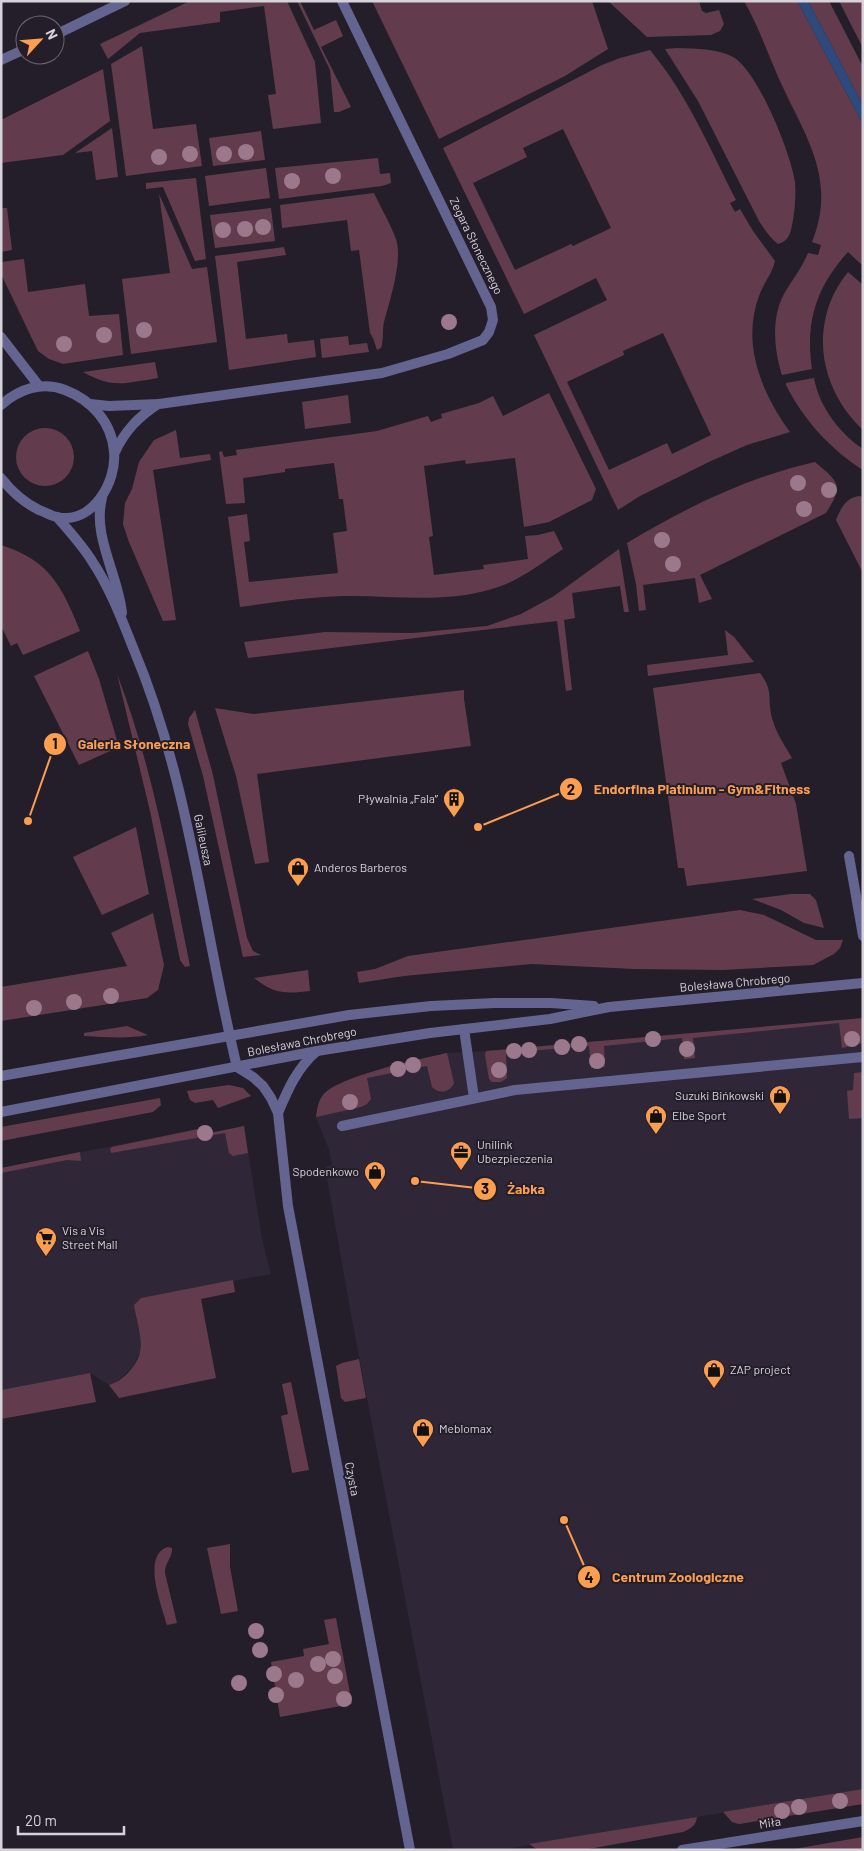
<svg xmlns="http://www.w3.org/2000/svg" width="864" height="1851" font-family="Barlow,sans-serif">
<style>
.built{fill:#2f2737}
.green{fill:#623c4d;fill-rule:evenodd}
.water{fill:#2e4a7d}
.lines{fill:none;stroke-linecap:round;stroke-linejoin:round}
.service{stroke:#646490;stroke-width:10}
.minor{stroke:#646490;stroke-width:10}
.tertiary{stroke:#646490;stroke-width:10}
.tree{fill:#9b788b}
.labels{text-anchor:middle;stroke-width:4;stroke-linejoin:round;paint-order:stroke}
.street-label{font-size:12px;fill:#d6d2da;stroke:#241e2a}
.poi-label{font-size:12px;fill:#d6d2da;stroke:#241e2a;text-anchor:start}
.leader{fill:none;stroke:#fb9e50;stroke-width:2}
.callout-dot{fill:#fb9e50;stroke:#241e2a;stroke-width:2}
.mark-label{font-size:15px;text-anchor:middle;font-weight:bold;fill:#111}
.callout-label{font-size:14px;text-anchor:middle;font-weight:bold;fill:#fb9e50;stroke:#241e2a;stroke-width:4;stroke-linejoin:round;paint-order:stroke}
</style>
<rect width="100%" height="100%" fill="#241e2a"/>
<!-- built -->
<g class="built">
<path d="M 863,1018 L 863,1789 L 500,1850 L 453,1850 L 351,1314 L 325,1167 L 332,1165 L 329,1149 L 316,1117 L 321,1097 L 332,1087 L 391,1065 L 447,1053 L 486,1051 Z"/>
<path d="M 244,1126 L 262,1239 L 271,1274 L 141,1298 L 140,1352 L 132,1368 L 115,1383 L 109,1385 L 90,1373 L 1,1390 L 1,1168 L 203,1128 L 210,1133 Z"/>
</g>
<!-- green -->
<g class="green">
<path d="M 190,1 L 287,1 L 315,62 L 321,123 L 273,129 L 268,95 L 276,94 L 264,6 L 220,12 L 220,22 L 140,33 L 108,59 L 100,44 Z"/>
<path d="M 297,1 L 300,1 L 314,30 L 336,20 L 343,36 L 321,47 L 351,107 L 339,112 L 334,112 L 330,70 Z"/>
<path d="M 372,1 L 592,1 L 608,49 L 565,76 L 439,139 Z"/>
<path d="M 608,1 L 699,1 L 702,11 L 706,13 L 719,10 L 724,24 L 720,31 L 711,35 L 647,37 Z"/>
<path d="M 744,1 L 797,1 L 863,124 L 863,266 L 848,252 C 816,287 805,323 812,369 L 782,375 C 774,350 771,318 784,294 C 792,280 802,268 808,253 L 818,255 L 821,245 L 812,242 C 839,175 801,131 776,72 C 766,48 757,24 744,1 Z"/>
<path d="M 808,1 L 829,1 L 863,67 L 863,105 Z"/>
<path d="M 839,1 L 863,1 L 863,48 Z"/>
<path d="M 142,46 L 153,129 L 196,124 L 202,166 L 126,176 L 111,64 Z"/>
<path d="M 677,48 C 696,49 716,48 733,57 C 758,71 791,154 795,182 C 796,195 795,208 793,220 C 791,231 790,241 778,244 C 770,238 765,230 759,221 L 698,101 L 665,49 Z"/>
<path d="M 650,50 C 687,94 710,149 736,200 L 730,203 L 735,212 L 740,209 L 753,231 L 775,261 C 772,274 763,284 759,296 C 741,345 762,393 790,432 L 747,445 L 711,461 L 640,496 L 618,510 L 534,335 L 607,300 L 596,278 L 524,314 L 443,148 L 602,65 L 620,58 ZM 563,129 L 611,228 L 573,246 L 571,244 L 515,270 L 473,183 L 527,157 L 523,148 ZM 663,333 L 711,435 L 672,454 L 667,443 L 609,470 L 567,382 L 624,355 L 623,351 Z"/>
<path d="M 103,69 L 110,121 L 63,155 L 1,163 L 1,120 Z"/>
<path d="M 112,128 L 118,177 L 96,180 L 92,151 L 75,153 Z"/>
<path d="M 261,131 L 265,160 L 213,166 L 209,138 Z"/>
<path d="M 378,158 L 380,174 L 390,173 L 391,183 L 382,186 L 279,199 L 275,168 Z"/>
<path d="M 266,168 L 270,198 L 209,206 L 205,176 Z"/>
<path d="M 196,178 L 206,259 L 195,261 L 163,187 L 146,189 L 146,183 Z"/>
<path d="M 374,193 C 381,208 390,223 396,239 C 403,260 390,300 384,322 C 382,331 384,340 381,348 L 377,350 L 373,338 L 370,333 L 359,250 L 351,251 L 347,220 L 282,228 L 280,205 Z"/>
<path d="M 159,194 L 192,269 L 207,267 L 217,342 L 131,354 L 122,279 L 170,273 Z"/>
<path d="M 1,208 L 7,208 L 12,250 L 1,252 Z"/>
<path d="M 271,208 L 275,241 L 215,248 L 210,215 Z"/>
<path d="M 284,247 L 286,255 L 237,262 L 246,339 L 287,334 L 288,343 L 314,340 L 316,357 L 229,370 L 215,256 Z"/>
<path d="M 24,259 L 28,292 L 85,284 L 89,316 L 119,314 L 123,355 L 63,364 L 49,359 L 38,351 L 1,274 L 1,262 Z"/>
<path d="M 848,272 L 863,285 L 863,430 C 818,388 808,321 848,272 Z"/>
<path d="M 348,336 L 349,345 L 367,343 L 369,352 L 322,358 L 320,339 Z"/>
<path d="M 155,362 L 158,378 C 125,383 113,389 83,372 Z"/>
<path d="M 814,378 C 819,406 839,433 863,449 L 863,470 C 830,449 803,419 786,385 L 786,383 Z"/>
<path d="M 549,393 L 596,489 L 592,500 L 549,522 L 524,527 L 515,458 L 466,464 L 465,460 L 424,466 L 433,536 L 429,537 L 434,575 L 484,569 L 483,565 L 528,559 L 525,536 L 538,535 L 554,531 L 563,549 C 543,562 523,578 501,586 C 449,605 395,595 342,596 C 308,597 274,602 240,607 L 228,517 L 247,514 L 250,541 L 244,542 L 249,582 L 338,573 L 333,533 L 347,531 L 343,499 L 339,499 L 334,463 L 285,469 L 285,472 L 243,478 L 245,503 L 226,504 L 219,452 L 222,451 L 224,457 L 237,455 L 236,450 L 377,431 L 428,416 L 431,422 L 442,418 L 441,414 L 479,403 L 493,396 L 503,416 Z"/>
<path d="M 348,395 L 351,423 L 305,429 L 302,402 Z"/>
<circle cx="45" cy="457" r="29"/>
<path d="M 176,430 L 180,458 L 210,454 L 211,460 L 153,470 L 176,620 L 163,621 L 129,542 L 123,524 L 125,503 L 132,489 L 139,462 L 154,440 Z"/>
<path d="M 815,462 C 839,482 844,485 826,513 L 700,575 L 712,599 L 699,603 L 695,578 L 643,585 L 646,610 L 639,611 L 636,584 L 627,543 C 685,508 748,477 815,462 Z"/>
<path d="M 860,496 L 863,497 L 863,573 L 836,520 C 841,508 846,497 860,496 Z"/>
<path d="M 1,545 C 49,560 62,586 80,631 L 23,655 L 17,643 L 11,646 L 1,626 Z"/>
<path d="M 619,549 L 629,612 L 624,612 L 620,586 L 572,593 L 575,618 L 564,620 L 572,690 L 566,691 L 557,621 L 248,658 L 244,642 L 325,632 L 413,633 L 487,626 L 521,614 L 554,596 Z"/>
<path d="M 725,630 L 734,637 L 754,662 L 648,676 L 647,665 L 728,655 Z"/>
<path d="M 88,651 L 99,679 L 119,747 L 79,765 L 34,676 Z"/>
<path d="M 760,673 C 774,692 767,697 772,718 C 776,733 785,746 792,758 L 781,763 L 796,804 L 807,871 L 687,886 L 684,868 L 678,868 L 653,688 Z"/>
<path d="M 117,674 C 153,768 170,867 190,966 L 185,967 L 180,960 L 150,811 Z"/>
<path d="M 464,690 L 464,699 L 471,746 L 257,774 L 269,862 L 255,864 L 236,776 L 215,708 L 253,714 Z"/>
<path d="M 195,710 L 213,775 L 247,938 L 253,951 L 261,955 L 243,957 L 203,776 L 188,724 L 189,718 Z"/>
<path d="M 136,827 L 149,894 L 102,915 L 73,857 Z"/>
<path d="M 791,894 L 810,894 L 816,900 L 824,928 L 804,923 L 781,910 L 752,899 Z"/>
<path d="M 740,910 L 764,915 L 816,940 L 843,940 L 840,948 L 834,954 L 813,965 L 723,970 L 634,969 L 531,964 L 404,976 L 359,983 L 357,972 L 375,969 L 408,956 Z"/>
<path d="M 153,913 L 164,965 L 158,990 L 147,998 L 1,1021 L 1,987 L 127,966 L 111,933 Z"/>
<path d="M 308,970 L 310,991 C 286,994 274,994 254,978 Z"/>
<path d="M 863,1018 L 863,1043 L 842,1048 L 839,1023 L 693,1038 L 695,1058 L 684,1059 L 682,1038 L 604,1046 L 605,1067 L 591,1068 L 589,1046 L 506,1053 L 507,1078 L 501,1082 L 492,1082 L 489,1079 L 485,1055 L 486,1051 Z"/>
<path d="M 127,1026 L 148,1035 C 127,1039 106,1037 84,1036 L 84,1033 Z"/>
<path d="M 447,1053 L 454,1083 C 450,1092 440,1095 432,1087 L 427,1066 L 367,1078 L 371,1099 L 367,1104 L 361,1107 L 316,1117 C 317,1110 318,1101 323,1095 C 338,1076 421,1059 447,1053 Z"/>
<path d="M 863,1072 L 863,1118 L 849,1119 L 847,1091 L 853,1090 L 854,1073 Z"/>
<path d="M 229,1085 L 243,1088 L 251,1096 L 218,1108 L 213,1100 L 195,1103 L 190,1100 L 187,1091 Z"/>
<path d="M 160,1098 L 161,1105 L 153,1112 L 1,1141 L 1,1127 Z"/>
<path d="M 244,1126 L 248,1153 L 233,1156 L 229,1153 L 225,1133 L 111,1153 L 110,1149 L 112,1147 L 203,1128 L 210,1133 Z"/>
<path d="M 80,1152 L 81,1161 L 67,1160 L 1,1173 L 1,1168 Z"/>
<path d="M 233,1280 L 235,1292 L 201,1299 L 216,1378 L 119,1398 L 109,1385 C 123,1381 137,1366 140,1352 C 143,1338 136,1319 134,1305 L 141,1298 Z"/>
<path d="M 359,1359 L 366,1398 L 345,1402 L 341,1398 L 336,1366 L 342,1363 Z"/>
<path d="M 90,1373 L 96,1402 L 1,1419 L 1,1390 Z"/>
<path d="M 291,1382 L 309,1470 L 292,1473 L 281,1416 L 288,1414 L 282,1384 Z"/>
<path d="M 230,1544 L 230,1567 L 238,1611 L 221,1614 L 207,1548 Z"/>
<path d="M 168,1547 L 172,1548 C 173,1557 164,1564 165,1573 L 177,1623 L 167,1625 C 162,1606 141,1555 168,1547 Z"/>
<path d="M 336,1618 L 352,1704 L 280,1717 L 271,1662 L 304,1656 L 303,1649 L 329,1644 L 324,1620 Z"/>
<path d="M 863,1789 L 863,1804 L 739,1824 L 732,1822 L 723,1812 Z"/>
<path d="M 697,1817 C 696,1826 690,1829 683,1832 L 583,1850 L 538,1850 L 529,1844 Z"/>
<path d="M 863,1837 L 863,1850 L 788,1850 Z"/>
</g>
<!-- water -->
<path class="water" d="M 797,1 L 808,1 L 863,105 L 863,124 Z"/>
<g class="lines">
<!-- service -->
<g class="service">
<path d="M 849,856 L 863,936"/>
<path d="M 464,1029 L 474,1098"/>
<path d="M 342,1126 L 515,1090 L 863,1057"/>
</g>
<!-- minor -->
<g class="minor">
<path d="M 55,35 L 125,1"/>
<path d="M 1,60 L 25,49"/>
<path d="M 1,337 L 39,386"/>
<path d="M 90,404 L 109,406 L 159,404 L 382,373 L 448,354 L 483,340 L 489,332 L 493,320 L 491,307 L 342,1"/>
<path d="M 1,405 C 19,389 42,381 65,390 C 91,400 112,422 114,452 C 117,482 92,525 57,517 C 51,516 45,512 39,510 C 23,502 12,492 1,478"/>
<path d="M 115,452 C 125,431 138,417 158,404"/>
<path d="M 102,498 C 92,536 118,574 122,613"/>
<path d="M 57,517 C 69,531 82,545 92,561 C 110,588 122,620 134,650 C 190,784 203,927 237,1067 L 253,1077 L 263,1086 L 271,1098 L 278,1113 L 288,1206 L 410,1850"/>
<path d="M 278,1113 C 288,1089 297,1068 317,1051"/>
<path d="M 682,1850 L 863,1821"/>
</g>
<!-- tertiary -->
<g class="tertiary">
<path d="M 1,1076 L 349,1015 L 431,1006 L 495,1003 L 551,1003 L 594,1006"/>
<path d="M 1,1112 L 317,1051 L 430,1033 L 550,1019 L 609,1007 L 863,983"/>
</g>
</g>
<!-- trees -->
<g class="tree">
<circle cx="246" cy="152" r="8"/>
<circle cx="190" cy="154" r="8"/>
<circle cx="224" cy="154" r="8"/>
<circle cx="159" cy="157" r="8"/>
<circle cx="333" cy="176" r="8"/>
<circle cx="292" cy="181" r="8"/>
<circle cx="263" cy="227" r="8"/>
<circle cx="245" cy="229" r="8"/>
<circle cx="223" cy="230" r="8"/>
<circle cx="449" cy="322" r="8"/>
<circle cx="144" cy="330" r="8"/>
<circle cx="104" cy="335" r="8"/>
<circle cx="64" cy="344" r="8"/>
<circle cx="798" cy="483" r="8"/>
<circle cx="829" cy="490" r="8"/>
<circle cx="804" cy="509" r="8"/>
<circle cx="662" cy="540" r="8"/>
<circle cx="673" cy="564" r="8"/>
<circle cx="111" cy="996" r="8"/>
<circle cx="74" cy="1002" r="8"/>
<circle cx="34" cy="1008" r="8"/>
<circle cx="653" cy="1039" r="8"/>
<circle cx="852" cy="1039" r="8"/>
<circle cx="579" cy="1044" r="8"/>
<circle cx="562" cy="1047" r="8"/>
<circle cx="687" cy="1049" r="8"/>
<circle cx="529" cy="1050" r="8"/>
<circle cx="514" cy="1051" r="8"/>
<circle cx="597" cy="1061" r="8"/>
<circle cx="413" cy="1065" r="8"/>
<circle cx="398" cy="1069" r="8"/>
<circle cx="499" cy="1070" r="8"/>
<circle cx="350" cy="1102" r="8"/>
<circle cx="205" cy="1133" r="8"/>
<circle cx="256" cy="1631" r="8"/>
<circle cx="260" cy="1650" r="8"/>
<circle cx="333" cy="1659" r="8"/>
<circle cx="318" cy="1664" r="8"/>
<circle cx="274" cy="1674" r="8"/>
<circle cx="335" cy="1676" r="8"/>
<circle cx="296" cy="1680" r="8"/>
<circle cx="239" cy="1683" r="8"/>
<circle cx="276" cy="1695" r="8"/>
<circle cx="344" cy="1699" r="8"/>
<circle cx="840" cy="1801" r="8"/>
<circle cx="799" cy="1807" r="8"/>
<circle cx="782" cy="1811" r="8"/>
</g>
<!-- icons -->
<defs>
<g id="building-pin" transform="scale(1.125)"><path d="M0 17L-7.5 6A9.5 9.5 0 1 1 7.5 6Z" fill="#fb9e50" stroke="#241e2a"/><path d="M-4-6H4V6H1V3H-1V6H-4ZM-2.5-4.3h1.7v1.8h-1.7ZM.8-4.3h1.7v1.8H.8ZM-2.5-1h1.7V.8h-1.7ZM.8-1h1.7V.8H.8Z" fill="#111"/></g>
<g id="shop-pin" transform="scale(1.125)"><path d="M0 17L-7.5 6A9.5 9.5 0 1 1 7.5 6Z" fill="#fb9e50" stroke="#241e2a"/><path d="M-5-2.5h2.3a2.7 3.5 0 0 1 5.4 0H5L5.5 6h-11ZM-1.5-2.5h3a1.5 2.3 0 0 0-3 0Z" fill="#111"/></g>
<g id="office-pin" transform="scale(1.125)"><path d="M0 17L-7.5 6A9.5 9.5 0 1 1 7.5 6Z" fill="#fb9e50" stroke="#241e2a"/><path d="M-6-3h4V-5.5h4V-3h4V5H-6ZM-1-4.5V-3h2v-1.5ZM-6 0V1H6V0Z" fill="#111"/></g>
<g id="supermarket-pin" transform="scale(1.125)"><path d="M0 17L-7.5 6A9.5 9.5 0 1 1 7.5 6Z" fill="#fb9e50" stroke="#241e2a"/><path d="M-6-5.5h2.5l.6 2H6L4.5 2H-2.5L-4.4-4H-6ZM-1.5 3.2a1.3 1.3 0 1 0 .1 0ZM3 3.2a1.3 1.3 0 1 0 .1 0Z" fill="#111"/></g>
</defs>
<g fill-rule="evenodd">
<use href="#building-pin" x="454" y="799"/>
<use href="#shop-pin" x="298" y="868"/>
<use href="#shop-pin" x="780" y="1096"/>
<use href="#shop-pin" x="656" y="1116"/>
<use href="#office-pin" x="461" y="1152"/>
<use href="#shop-pin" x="375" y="1172"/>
<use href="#supermarket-pin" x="46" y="1238"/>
<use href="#shop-pin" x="714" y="1370"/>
<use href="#shop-pin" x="423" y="1429"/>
</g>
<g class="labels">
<!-- street labels -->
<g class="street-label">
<text transform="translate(476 246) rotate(64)" y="4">Zegara Słonecznego</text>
<text transform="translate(203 840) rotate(78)" y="4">Galileusza</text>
<text transform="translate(735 983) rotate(-5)" y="4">Bolesława Chrobrego</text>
<text transform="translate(302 1042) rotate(-11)" y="4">Bolesława Chrobrego</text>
<text transform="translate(352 1479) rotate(79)" y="4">Czysta</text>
<text transform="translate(770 1823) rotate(-9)" y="4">Miła</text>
</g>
<!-- poi labels -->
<g class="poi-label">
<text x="438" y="803" text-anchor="end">Pływalnia „Fala”</text>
<text x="314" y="872">Anderos Barberos</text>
<text x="764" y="1100" text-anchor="end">Suzuki Bińkowski</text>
<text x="672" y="1120">Elbe Sport</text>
<text x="477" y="1149">Unilink<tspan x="477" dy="14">Ubezpieczenia</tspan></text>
<text x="359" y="1176" text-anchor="end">Spodenkowo</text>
<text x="62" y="1235">Vis a Vis<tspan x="62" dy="14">Street Mall</tspan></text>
<text x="730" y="1374">ZAP project</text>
<text x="439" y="1433">Meblomax</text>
</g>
</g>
<!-- callouts -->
<path class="leader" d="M28 821L55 744M478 827L571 789M415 1181L485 1189M564 1520L589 1577"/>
<g class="callout-dot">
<circle cx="28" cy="821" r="5"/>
<circle cx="478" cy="827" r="5"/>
<circle cx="415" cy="1181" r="5"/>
<circle cx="564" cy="1520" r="5"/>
<circle cx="55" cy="744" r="12"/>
<circle cx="571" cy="789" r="12"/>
<circle cx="485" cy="1189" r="12"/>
<circle cx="589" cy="1577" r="12"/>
</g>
<g class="mark-label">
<text x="55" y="749">1</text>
<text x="571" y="795">2</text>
<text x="485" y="1194">3</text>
<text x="589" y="1583">4</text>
</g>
<g class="callout-label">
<text x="134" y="749">Galeria Słoneczna</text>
<text x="702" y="794">Endorfina Platinium - Gym&amp;Fitness</text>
<text x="526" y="1194">Żabka</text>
<text x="678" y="1582">Centrum Zoologiczne</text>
</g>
<!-- border -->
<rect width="864" height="1851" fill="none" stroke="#d6d2da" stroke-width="5"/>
<!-- north arrow -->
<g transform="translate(40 40) rotate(64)"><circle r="24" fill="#241e2a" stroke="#6b6670"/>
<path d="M0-4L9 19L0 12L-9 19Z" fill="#fb9e50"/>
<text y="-8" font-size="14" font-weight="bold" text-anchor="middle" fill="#d6d2da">N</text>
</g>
<!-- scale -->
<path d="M18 1826v8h106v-8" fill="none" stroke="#d6d2da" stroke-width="2.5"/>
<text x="25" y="1826" font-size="15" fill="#d6d2da" stroke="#241e2a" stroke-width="4" paint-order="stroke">20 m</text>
</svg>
